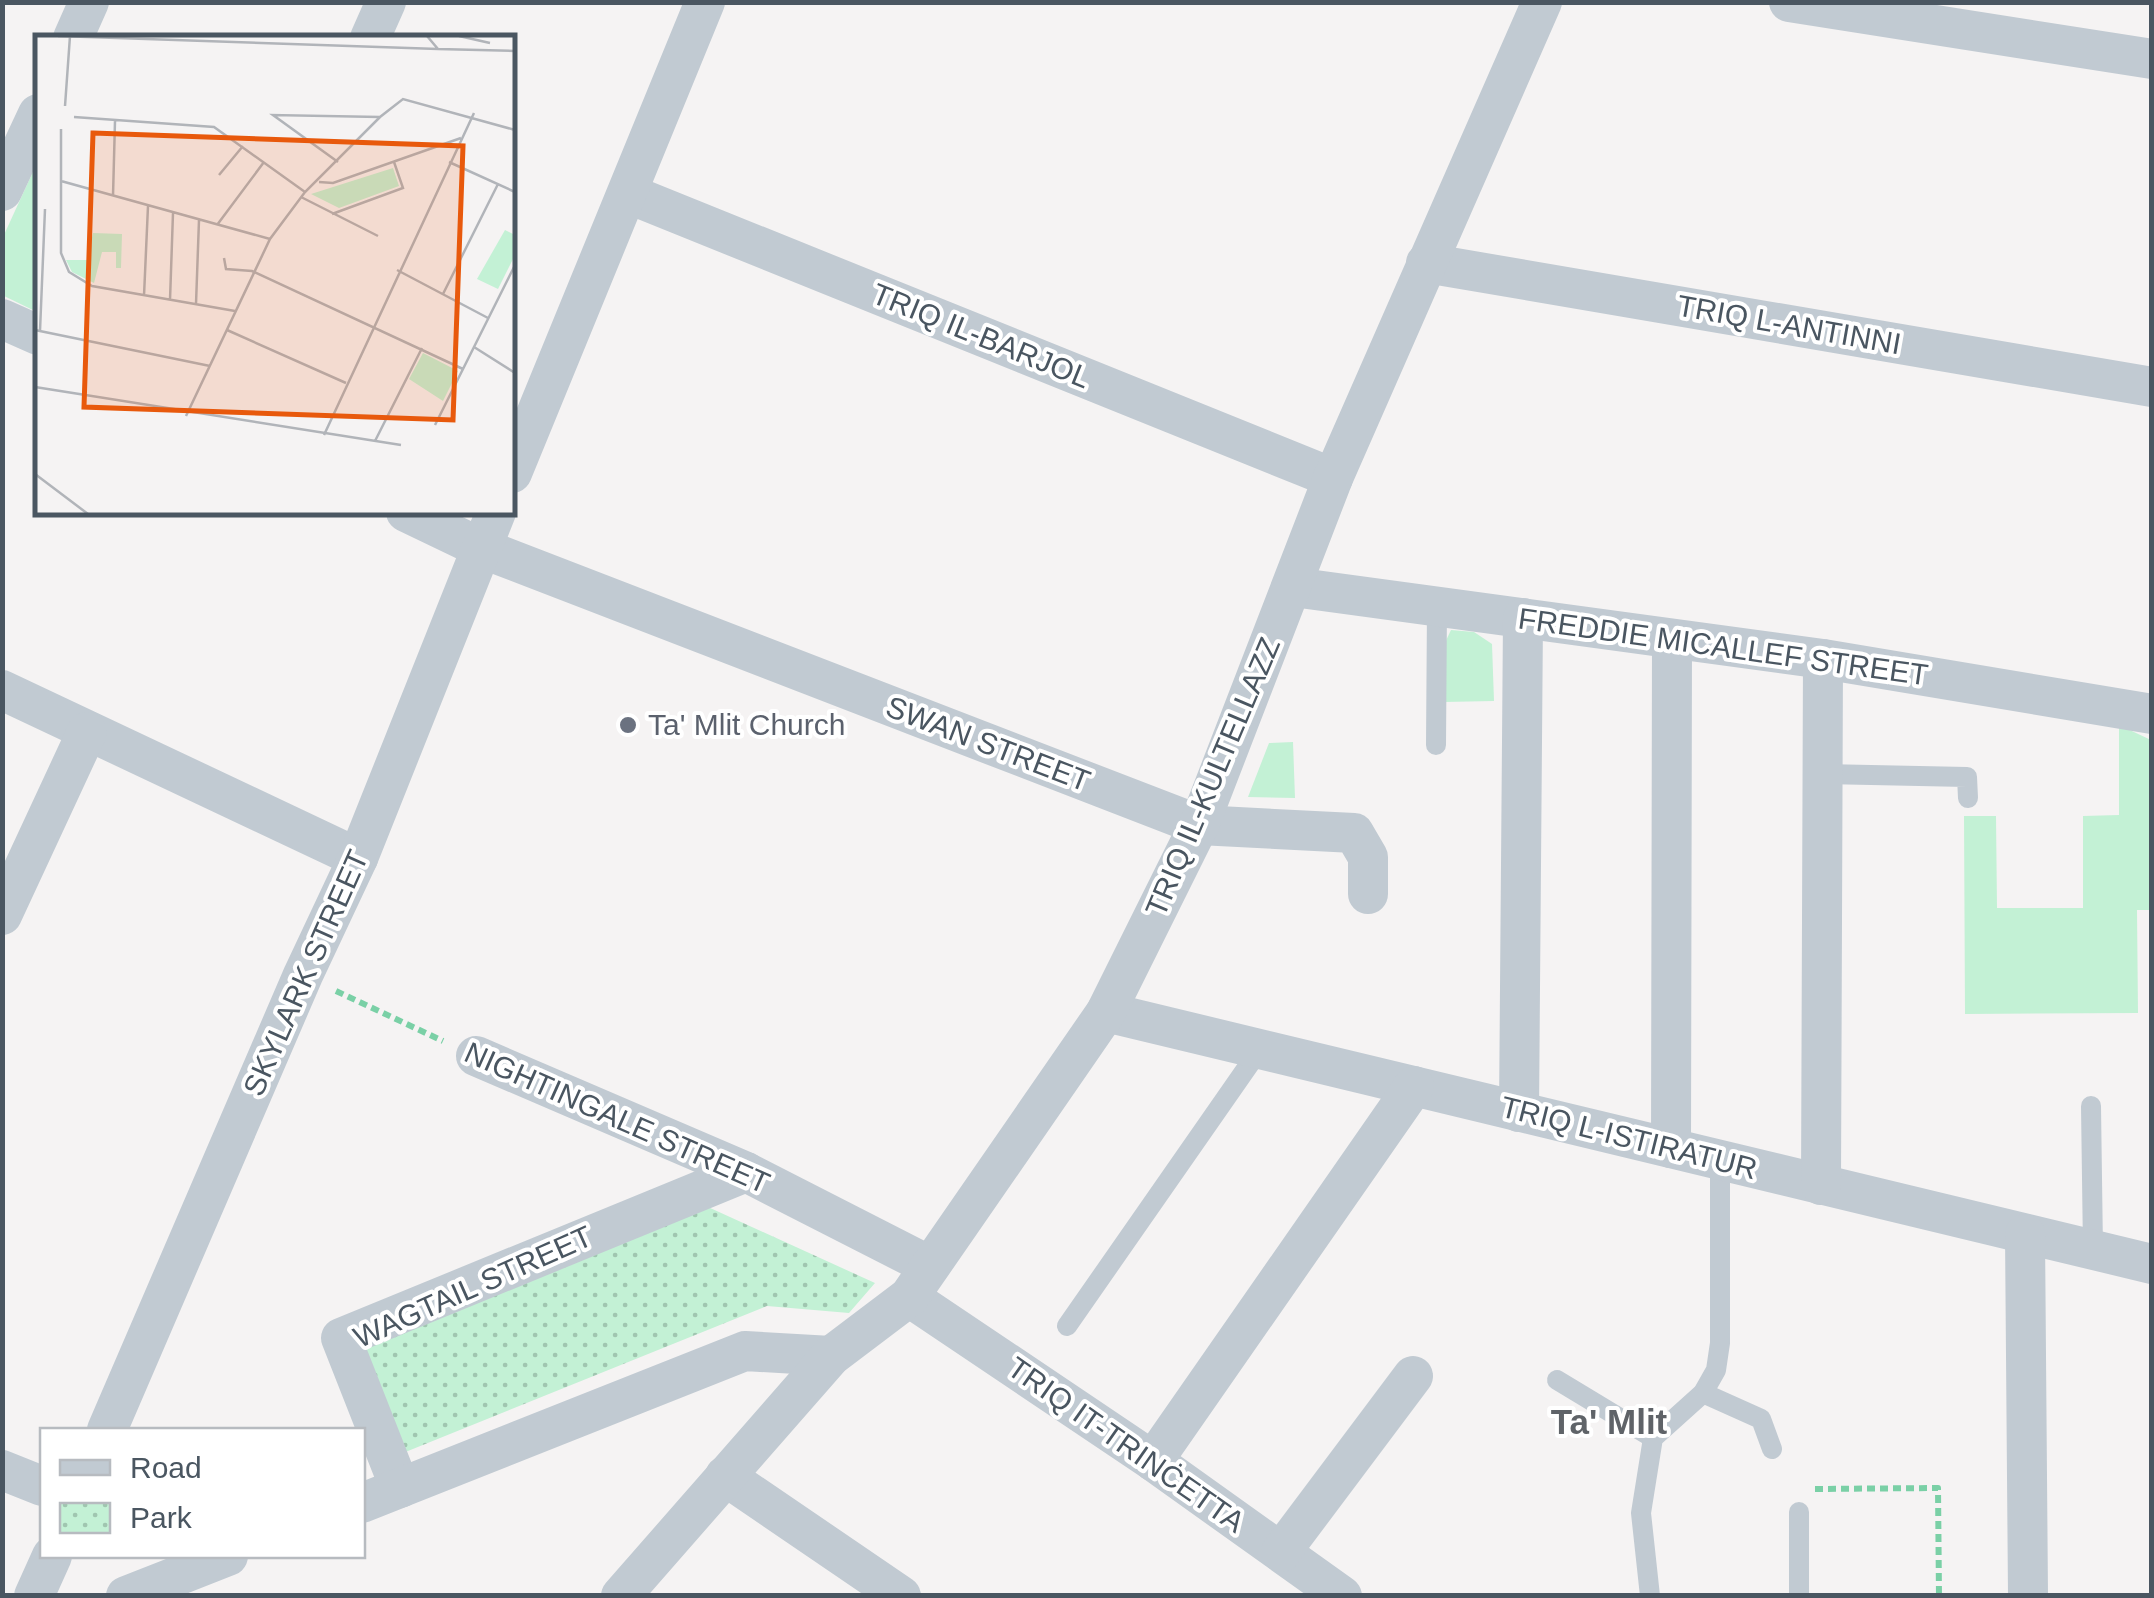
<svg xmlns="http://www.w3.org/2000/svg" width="2154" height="1598" font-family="Helvetica,sans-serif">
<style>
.green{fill:#c3f1d5}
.park{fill:url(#park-dots)}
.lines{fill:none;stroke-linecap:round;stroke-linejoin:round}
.path{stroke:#7ad0a6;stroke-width:6;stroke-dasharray:8 5;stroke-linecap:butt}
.service{stroke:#c1cad2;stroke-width:20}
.minor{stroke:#c1cad2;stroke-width:40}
.worship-dot{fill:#6b7280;stroke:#fff;stroke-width:4}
.labels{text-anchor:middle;stroke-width:8;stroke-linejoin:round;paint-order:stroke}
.street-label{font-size:30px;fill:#4a5661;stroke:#fff}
.worship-label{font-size:30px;fill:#5b616d;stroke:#fff;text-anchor:start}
.quarter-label{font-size:35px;font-weight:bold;fill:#5f6368;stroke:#fff}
.inset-road{fill:none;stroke:#b1b4b9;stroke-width:2.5}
.view{fill:#e8590c;fill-opacity:0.15;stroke:#e8590c;stroke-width:5}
.inset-edge{fill:none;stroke:#4a5661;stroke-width:5}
</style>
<defs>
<pattern id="park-dots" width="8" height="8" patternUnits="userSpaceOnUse" patternTransform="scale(2.5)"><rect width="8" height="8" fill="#c3f1d5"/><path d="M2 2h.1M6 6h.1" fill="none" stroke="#a0c6b0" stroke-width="1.8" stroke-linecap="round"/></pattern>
</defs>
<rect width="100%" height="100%" fill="#f5f3f3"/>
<!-- green -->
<g class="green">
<path d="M 37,163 L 37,312 L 2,295 L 3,237 Z"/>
<path d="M 1451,630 L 1474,632 L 1492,644 L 1494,701 L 1444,702 L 1443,647 Z"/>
<path d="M 2119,725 L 2151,740 L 2151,910 L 2137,910 L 2138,1013 L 1965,1014 L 1964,816 L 1996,816 L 1997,908 L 2083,908 L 2083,816 L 2119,815 Z"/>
<path d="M 1293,742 L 1295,798 L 1248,797 L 1269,743 Z"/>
</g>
<!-- park -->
<path class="park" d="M 708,1207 L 875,1283 L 849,1313 L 767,1306 L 403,1453 L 363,1348 Z"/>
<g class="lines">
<!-- path -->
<g class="path">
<path d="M 336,991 L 443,1041"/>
<path d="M 1815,1489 L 1938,1488 L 1939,1596"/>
</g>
<!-- service -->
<g class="service">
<path d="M 1436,745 L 1437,607"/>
<path d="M 1823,774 L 1967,777 L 1968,798"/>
<path d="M 2091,1106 L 2093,1250"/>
<path d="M 1067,1326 L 1260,1049"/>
<path d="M 1557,1380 L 1653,1438"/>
<path d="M 1703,1393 L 1761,1419 L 1772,1449"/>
<path d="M 1799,1512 L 1799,1596"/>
<path d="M 1650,1596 L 1641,1513 L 1653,1438 L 1703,1393 L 1716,1370 L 1720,1343 L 1720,1160"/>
</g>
<!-- minor -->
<g class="minor">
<path d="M 1789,2 L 2152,59"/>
<path d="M 73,38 L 89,2"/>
<path d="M 370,38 L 386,2"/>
<path d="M 2,191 L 38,114"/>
<path d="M 629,194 L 1333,478"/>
<path d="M 1426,263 L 2152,387"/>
<path d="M 2,319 L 38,335"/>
<path d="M 512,473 L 705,2"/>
<path d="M 406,512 L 481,548 L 1199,825 L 1354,833 L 1368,857 L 1368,894"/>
<path d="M 1293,587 L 1823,659 L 2152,714"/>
<path d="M 2,690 L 358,858"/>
<path d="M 2,915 L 87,732"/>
<path d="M 1106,1012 L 2152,1264"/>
<path d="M 476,1056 L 746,1172 L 930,1266"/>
<path d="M 1519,1112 L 1523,618"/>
<path d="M 1671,1148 L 1672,639"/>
<path d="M 1821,1185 L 1823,659"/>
<path d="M 2025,1234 L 2028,1596"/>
<path d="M 909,1297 L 1153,1461 L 1342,1596"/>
<path d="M 107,1430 L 303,975 L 358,858 L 496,512"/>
<path d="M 1153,1461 L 1414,1086"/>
<path d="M 2,1470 L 42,1486"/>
<path d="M 725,1476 L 901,1596"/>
<path d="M 400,1488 L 341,1338 L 746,1172"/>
<path d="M 362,1503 L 745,1351 L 831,1356"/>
<path d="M 1281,1552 L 1413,1376"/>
<path d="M 34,1596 L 52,1556"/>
<path d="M 126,1596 L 228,1556"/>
<path d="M 621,1596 L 831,1356 L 909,1297 L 1106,1012 L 1199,825 L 1333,478 L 1542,2"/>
</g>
</g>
<!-- markers -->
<circle class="worship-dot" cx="628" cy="725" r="10"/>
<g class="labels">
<!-- street labels -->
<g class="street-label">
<text transform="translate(1789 325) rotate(10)" y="10">TRIQ L-ANTINNI</text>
<text transform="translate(981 336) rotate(22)" y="10">TRIQ IL-BARJOL</text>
<text transform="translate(1723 647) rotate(8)" y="10">FREDDIE MICALLEF STREET</text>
<text transform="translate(988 744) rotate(21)" y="10">SWAN STREET</text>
<text transform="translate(1213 777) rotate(-67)" y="10">TRIQ IL-KULTELLAZZ</text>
<text transform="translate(306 973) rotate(-66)" y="10">SKYLARK STREET</text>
<text transform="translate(617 1118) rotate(24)" y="10">NIGHTINGALE STREET</text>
<text transform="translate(1629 1138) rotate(14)" y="10">TRIQ L-ISTIRATUR</text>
<text transform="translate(473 1287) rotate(-24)" y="10">WAGTAIL STREET</text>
<text transform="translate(1126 1445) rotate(35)" y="10">TRIQ IT-TRINĊETTA</text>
</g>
<!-- worship labels -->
<g class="worship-label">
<text x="648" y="735">Ta' Mlit Church</text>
</g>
<!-- quarter labels -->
<g class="quarter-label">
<text x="1609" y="1434">Ta' Mlit</text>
</g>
</g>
<!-- overview -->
<g transform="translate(35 35)">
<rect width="480" height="480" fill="#f5f3f3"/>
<path d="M 470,195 L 480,200 L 480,220 L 463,254 L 442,244 ZM 58,198 L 87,199 L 86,233 L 81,233 L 81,217 L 67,217 L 59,248 L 37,237 L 31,225 L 52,225 ZM 388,318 L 423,336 L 408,366 L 374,344 Z" fill="#c3f1d5"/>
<path d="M 358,133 L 364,151 L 304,173 L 276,159 Z" fill="#c3f1d5"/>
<path class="inset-road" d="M 23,1 L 403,14M 392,1 L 403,14 L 480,16M 424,1 L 455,8M 30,71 L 35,1M 39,82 L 179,92 L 270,157M 26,94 L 26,218 L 34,237 L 57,251 L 200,276M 303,127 L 238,80 L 345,82M 414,127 L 480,157M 184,140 L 208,111M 26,146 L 235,204M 284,147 L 298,148 L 426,103M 78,161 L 80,86M 266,162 L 343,201M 297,179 L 368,153 L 359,127M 182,190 L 229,127M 189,223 L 191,234 L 217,236 L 428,334M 362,235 L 453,283M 408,259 L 463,149M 109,261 L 113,171M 135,265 L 138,178M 161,269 L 164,185M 0,295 L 175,331M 192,295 L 311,348M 5,296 L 10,174M 439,312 L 480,338M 0,352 L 366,410M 151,381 L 235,204 L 270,157 L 345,82 L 368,64 L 480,95M 400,390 L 480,230M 289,400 L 439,78M 340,406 L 387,313M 0,439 L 53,479"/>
<path class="view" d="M 58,98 L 428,111 L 418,385 L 49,372 Z"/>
<rect width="480" height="480" class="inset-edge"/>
</g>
<!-- border -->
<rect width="2154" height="1598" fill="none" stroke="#4a5661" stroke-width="10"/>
<!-- legend -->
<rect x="40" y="1428" width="325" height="130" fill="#ffffff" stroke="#b7bbc0" stroke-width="2.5"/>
<rect x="60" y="1460" width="50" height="15" fill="#c1cad2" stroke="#b7bbc0" stroke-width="2.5"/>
<text x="130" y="1478" font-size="30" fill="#4a5661">Road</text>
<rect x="60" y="1503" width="50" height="30" fill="url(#park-dots)" stroke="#b7bbc0" stroke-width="2.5"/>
<text x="130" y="1528" font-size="30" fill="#4a5661">Park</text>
</svg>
